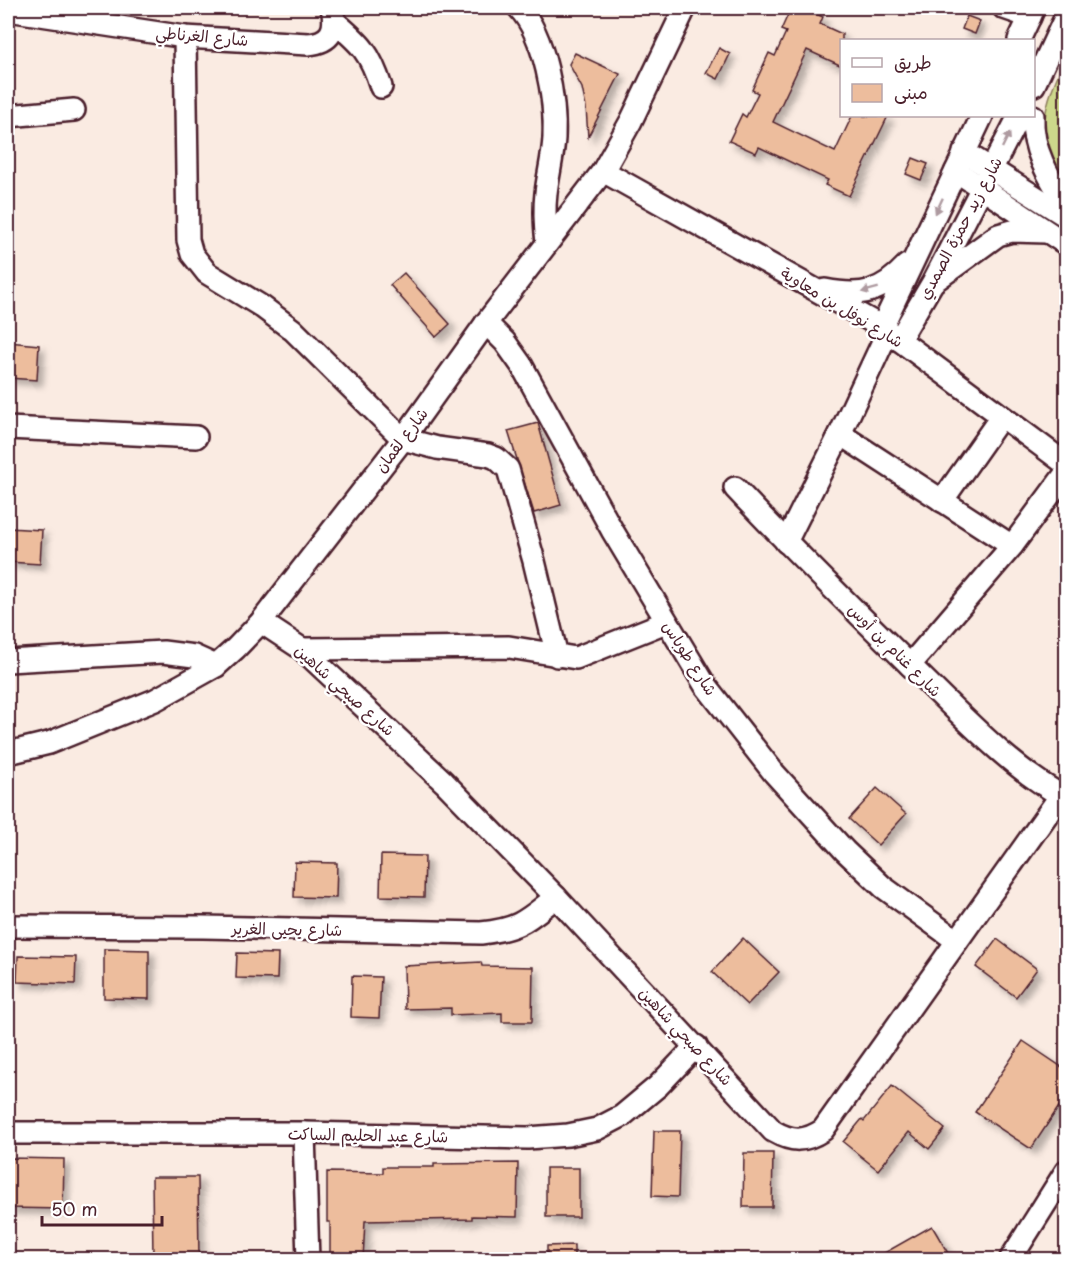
<svg xmlns="http://www.w3.org/2000/svg" width="1074" height="1267" font-family="'Playpen Sans','Playpen Sans Arabic',sans-serif">
<style>
.green{fill:#cdd88b;stroke:#8c7c5b;stroke-width:1.5}
.building{fill:#edbd9d;stroke:#4a1f2b;stroke-width:1.5;filter:url(#shadow)}
.lines{fill:none;stroke-linecap:round;stroke-linejoin:round}
.minor-casing{stroke:#4a1f2b;stroke-width:26}
.minor{stroke:#fff;stroke-width:21}
.oneway{fill:#ae9aa0}
.labels{text-anchor:middle;stroke-width:5;stroke-linejoin:round;paint-order:stroke}
.street-label{font-size:16px;fill:#4a1f2b;stroke:#fff}
</style>
<defs>
<filter id="shadow"><feDropShadow dx="5.5" dy="5.5" stdDeviation="3" flood-color="#0004"/></filter>
</defs>
<rect width="100%" height="100%" fill="#faebe2"/>
<filter id="ink" filterUnits="userSpaceOnUse"><feTurbulence type="fractalNoise" baseFrequency=".0167" numOctaves="2"/><feDisplacementMap in="SourceGraphic" scale="12" xChannelSelector="R" yChannelSelector="G"/><feConvolveMatrix kernelMatrix="1 2 1 2 8 2 1 2 1" color-interpolation-filters="sRGB"/></filter>
<g filter="url(#ink)">
<!-- green -->
<path class="green" d="M 1066,57 L 1066,181 C 1032,134 1044,105 1066,57 Z"/>
<!-- building -->
<g class="building">
<path d="M 791,8 L 803,8 L 823,17 L 820,24 L 842,34 L 842,66 L 807,50 L 773,122 L 835,152 L 852,116 L 888,116 L 849,196 L 825,185 L 828,180 L 759,147 L 756,153 L 729,141 L 742,114 L 746,117 L 758,93 L 752,90 L 769,53 L 775,56 L 786,32 L 781,30 Z"/>
<path d="M 967,16 L 980,21 L 975,34 L 962,29 Z"/>
<path d="M 719,48 L 730,54 L 718,79 L 706,73 Z"/>
<path d="M 575,53 L 620,74 L 588,137 L 586,107 L 582,88 L 569,64 Z"/>
<path d="M 913,158 L 928,164 L 921,180 L 906,174 Z"/>
<path d="M 404,273 L 450,324 L 436,337 L 390,285 Z"/>
<path d="M 8,342 L 39,345 L 37,380 L 8,378 Z"/>
<path d="M 538,423 L 561,505 L 534,513 L 508,431 Z"/>
<path d="M 8,528 L 42,530 L 40,564 L 8,562 Z"/>
<path d="M 877,788 L 906,814 L 878,845 L 849,819 Z"/>
<path d="M 381,855 L 425,856 L 424,897 L 380,896 Z"/>
<path d="M 295,862 L 337,863 L 336,898 L 294,897 Z"/>
<path d="M 743,938 L 779,972 L 747,1005 L 712,972 Z"/>
<path d="M 997,939 L 1037,969 L 1016,997 L 976,967 Z"/>
<path d="M 104,949 L 149,950 L 149,999 L 104,998 Z"/>
<path d="M 237,953 L 278,954 L 277,979 L 236,978 Z"/>
<path d="M 18,956 L 76,957 L 75,984 L 17,982 Z"/>
<path d="M 481,962 L 482,966 L 533,967 L 532,1022 L 502,1022 L 502,1013 L 451,1015 L 451,1008 L 405,1009 L 404,966 Z"/>
<path d="M 352,976 L 381,977 L 379,1018 L 351,1017 Z"/>
<path d="M 1023,1041 L 1066,1070 L 1066,1096 L 1031,1149 L 975,1112 Z"/>
<path d="M 892,1086 L 945,1129 L 929,1149 L 909,1132 L 878,1170 L 843,1142 L 862,1119 L 864,1121 Z"/>
<path d="M 654,1131 L 680,1131 L 678,1197 L 652,1196 Z"/>
<path d="M 744,1153 L 773,1153 L 772,1207 L 743,1207 Z"/>
<path d="M 9,1158 L 64,1159 L 63,1209 L 8,1208 Z"/>
<path d="M 518,1163 L 517,1217 L 472,1216 L 472,1219 L 365,1221 L 363,1260 L 330,1260 L 330,1222 L 327,1222 L 327,1172 L 383,1173 L 383,1167 L 434,1167 L 434,1164 Z"/>
<rect x="546" y="1168" width="33" height="49"/>
<path d="M 152,1177 L 198,1177 L 199,1260 L 153,1260 Z"/>
<path d="M 932,1226 L 952,1260 L 872,1260 Z"/>
<path d="M 574,1245 L 574,1260 L 547,1260 L 547,1246 Z"/>
</g>
<g class="lines">
<!-- minor casing -->
<g class="minor-casing">
<g id="minor">
<path d="M 519,8 C 545,36 556,101 554,138 C 553,157 548,175 546,193 C 544,210 545,226 547,243"/>
<path d="M 1004,8 L 1030,17"/>
<path d="M 8,10 L 185,37 L 308,44 C 331,42 337,30 332,8"/>
<path d="M 334,21 C 361,44 370,52 381,87"/>
<path d="M 185,37 L 188,240 L 192,254 L 207,273 L 261,306 L 293,330 L 403,439 L 437,448 L 488,455 L 496,458 L 508,469 L 534,561 L 557,656"/>
<path d="M 1019,40 L 1034,8"/>
<path d="M 1034,85 L 1066,16"/>
<path d="M 8,116 L 74,110"/>
<path d="M 1033,116 C 1031,148 1049,178 1066,204"/>
<path d="M 964,152 L 1066,216"/>
<path d="M 603,171 L 882,327 L 1066,464"/>
<path d="M 956,171 L 1066,244"/>
<path d="M 936,280 L 998,235 L 1012,231 L 1046,232"/>
<path d="M 825,290 C 862,297 881,293 907,265"/>
<path d="M 486,323 L 505,342 L 522,366 L 612,530 L 705,685 L 774,773 L 845,851 L 883,887 L 957,941"/>
<path d="M 882,327 L 982,116"/>
<path d="M 899,340 L 933,282 L 1019,116"/>
<path d="M 8,428 L 196,437"/>
<path d="M 840,434 L 1012,546"/>
<path d="M 735,488 C 795,552 858,614 921,676 C 963,717 1014,771 1066,798"/>
<path d="M 942,501 L 1001,417"/>
<path d="M 786,542 L 840,434 L 888,331"/>
<path d="M 261,622 L 302,649 L 444,782 L 556,897 L 773,1131 C 792,1142 805,1142 823,1130 L 1061,795"/>
<path d="M 302,649 L 509,647 L 576,658 L 666,622"/>
<path d="M 8,661 L 163,652 L 194,656 L 216,666"/>
<path d="M 910,665 L 1012,546 L 1066,473"/>
<path d="M 8,753 L 49,743 L 155,700 L 216,666 L 236,648 L 261,622 L 403,439 L 486,323 L 603,171 L 631,121 L 685,8"/>
<path d="M 8,926 L 203,927 L 481,933 C 520,929 527,920 556,897"/>
<path d="M 8,1133 L 304,1133 L 528,1138 L 568,1135 L 597,1129 L 622,1116 L 658,1086 L 696,1046"/>
<path d="M 304,1133 L 308,1260"/>
<path d="M 1010,1260 L 1066,1171"/>
</g>
</g>
<!-- minor -->
<use href="#minor" class="minor"/>
</g>
<!-- one-way arrows -->
<defs><path id="oneway-solid" d="M-6-.8H1V-3.2L6.5 0L1 3.2V.8H-6Z" transform="scale(1.5)"/></defs>
<g class="oneway">
<use href="#oneway-solid" transform="translate(1006 140) rotate(-64)"/>
<use href="#oneway-solid" transform="translate(939 206) rotate(115)"/>
<use href="#oneway-solid" transform="translate(870 290) rotate(165)"/>
</g>
</g>
<g class="labels">
<!-- street labels -->
<g class="street-label">
<text transform="translate(202 36) rotate(5)" y="6">شارع الغرناطي</text>
<text transform="translate(960 228) rotate(-62)" y="6">شارع زيد حمزة الصمدي</text>
<text transform="translate(842 307) rotate(31)" y="6">شارع نوفل بن معاوية</text>
<text transform="translate(401 440) rotate(-53)" y="6">شارع لقمان</text>
<text transform="translate(895 650) rotate(45)" y="6">شارع غنام بن أوس</text>
<text transform="translate(690 658) rotate(57)" y="6">شارع طوباس</text>
<text transform="translate(345 690) rotate(42)" y="6">شارع صبحي شاهين</text>
<text transform="translate(287 929) rotate(1)" y="6">شارع يحيى الغرير</text>
<text transform="translate(686 1036) rotate(47)" y="6">شارع صبحي شاهين</text>
<text transform="translate(368 1135) rotate(1)" y="6">شارع عبد الحليم الساكت</text>
</g>
</g>
<!-- margin -->
<rect width="1074" height="1267" fill="none" stroke="#fff" stroke-width="30"/>
<rect x="15" y="15" width="1044" height="1237" fill="none" stroke="#4a1f2b" stroke-width="2" filter="url(#ink)"/>
<!-- legend -->
<rect x="840" y="39" width="195" height="78" fill="#ffffff" stroke="#b7a5aa" stroke-width="1.5"/>
<rect x="852" y="58" width="30" height="9" fill="#ffffff" stroke="#b7a5aa" stroke-width="1.5"/>
<text x="894" y="69" font-size="18" fill="#4a1f2b">طريق</text>
<rect x="852" y="84" width="30" height="18" fill="#edbd9d" stroke="#b7a5aa" stroke-width="1.5"/>
<text x="894" y="99" font-size="18" fill="#4a1f2b">مبنى</text>
<!-- scale -->
<path d="M42 1216v9h120v-9" fill="none" stroke="#4a1f2b" stroke-width="3"/>
<text x="51" y="1216" font-size="18" fill="#4a1f2b" stroke="#ffffff" stroke-width="4.5" paint-order="stroke">50 m</text>
</svg>
